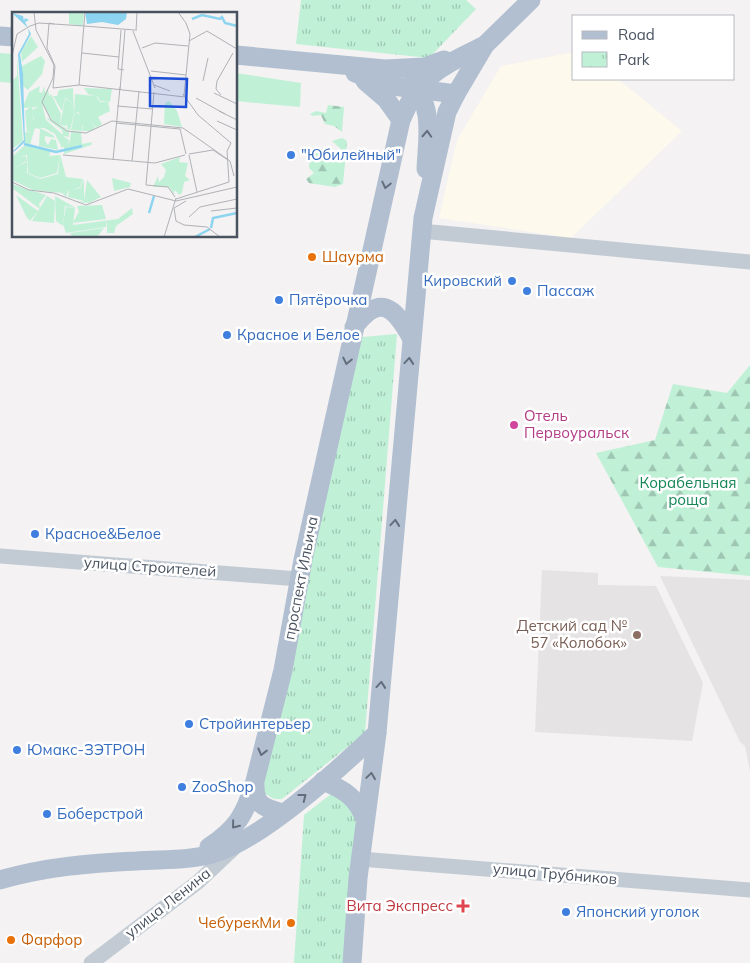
<svg xmlns="http://www.w3.org/2000/svg" width="750" height="963" font-family="Mulish,sans-serif">
<style>
.commercial{fill:#fdf9ed}
.education{fill:#e5e3e4}
.grass{fill:#c0f1d7}
.forest{fill:url(#forest-firs)}
.park{fill:url(#park-tufts)}
.lines{fill:none;stroke-linecap:round;stroke-linejoin:round}
.minor{stroke:#c2cbd3;stroke-width:15}
.major{stroke:#b1bfd1;stroke-width:19}
.oneway{stroke:#636e7c}
.shop-dot{fill:#3f7fe0;stroke:#fff;stroke-width:2}
.food-dot{fill:#e8710a;stroke:#fff;stroke-width:2}
.hotel-dot{fill:#d1479c;stroke:#fff;stroke-width:2}
.education-dot{fill:#8d6e63;stroke:#fff;stroke-width:2}
.health-dot{fill:#e0444e;stroke:#fff;stroke-width:2}
.labels{text-anchor:middle;stroke-width:5;stroke-linejoin:round;paint-order:stroke}
.shop-label{font-size:15px;fill:#366cbe;stroke:#fff;text-anchor:start}
.food-label{font-size:15px;fill:#c56008;stroke:#fff;text-anchor:start}
.hotel-label{font-size:15px;fill:#b23c85;stroke:#fff;text-anchor:start}
.park-label{font-size:15px;fill:#158655;stroke:#fff}
.street-label{font-size:15px;fill:#495360;stroke:#fff}
.education-label{font-size:15px;fill:#785e54;stroke:#fff;text-anchor:end}
.health-label{font-size:15px;fill:#be3a42;stroke:#fff;text-anchor:end}
.inset-river{fill:none;stroke:#8cd4ef;stroke-width:2.5}
.inset-road{fill:none;stroke:#b0b2b8;stroke-width:1}
.view{fill:#1d4ed8;fill-opacity:0.15;stroke:#1d4ed8;stroke-width:2.5}
.inset-edge{fill:none;stroke:#495360;stroke-width:2.5}
</style>
<defs>
<pattern id="forest-firs" width="22" height="20" patternUnits="userSpaceOnUse" patternTransform="scale(1.25)"><rect width="22" height="20" fill="#c0f1d7"/><path d="M5 1l3.5 6h-7zM16 11l3.5 6h-7z" fill="#9ec6b2"/></pattern>
<pattern id="park-tufts" width="24" height="20" patternUnits="userSpaceOnUse" patternTransform="scale(1.25)"><rect width="24" height="20" fill="#c0f1d7"/><path d="M3 7l-1-3M5 7V3M7 7l1-3M15 17l-1-3M17 17v-4M19 17l1-3" fill="none" stroke="#9ec6b2"/></pattern>
</defs>
<rect width="100%" height="100%" fill="#f4f2f2"/>
<!-- commercial -->
<path class="commercial" d="M 574,52 L 574,79 L 618,79 L 682,131 L 571,238 L 439,218 L 457,140 L 501,66 Z"/>
<!-- education -->
<g class="education">
<path d="M 542,570 L 598,573 L 598,585 L 656,586 L 703,683 L 692,741 L 535,732 Z"/>
<path d="M 660,576 L 750,580 L 750,772 L 745,746 L 740,742 Z"/>
</g>
<!-- grass -->
<g class="grass">
<path d="M 0,53 L 14,54 L 14,83 L 0,82 Z"/>
<path d="M 236,73 L 301,83 L 300,107 L 236,101 Z"/>
</g>
<!-- forest -->
<g class="forest">
<path d="M 328,105 L 344,107 L 342,132 L 334,126 L 325,124 L 321,115 L 312,116 L 310,114 L 316,111 L 326,113 Z"/>
<path d="M 342,138 L 346,140 L 347,143 L 343,184 L 335,187 L 309,183 L 306,179 L 314,173 L 309,168 L 310,151 L 322,148 L 337,155 L 341,149 L 332,141 Z"/>
<path d="M 750,365 L 750,576 L 658,567 L 596,453 L 655,440 L 673,384 L 727,393 Z"/>
</g>
<!-- park -->
<g class="park">
<path d="M 301,0 L 466,0 L 476,9 L 429,58 L 296,44 Z"/>
<path d="M 397,334 L 365,733 L 282,799 L 274,799 L 262,792 L 304,592 L 362,337 Z"/>
<path d="M 331,794 L 344,795 L 358,820 L 348,963 L 294,963 L 304,815 Z"/>
</g>
<g class="lines">
<!-- minor -->
<g class="minor">
<path d="M 421,231 L 750,262"/>
<path d="M 0,556 L 299,579"/>
<path d="M 360,859 L 750,890"/>
<path d="M 91,963 L 198,882 L 234,848"/>
</g>
<!-- major -->
<g class="major">
<path d="M 0,36 L 14,37"/>
<path d="M 236,55 L 385,69 L 425,67 L 444,60"/>
<path d="M 355,73 L 385,85 L 456,94"/>
<path d="M 365,81 L 386,99 L 401,120"/>
<path d="M 411,84 C 435,104 427,142 426,169"/>
<path d="M 354,327 C 380,293 394,307 411,337"/>
<path d="M 323,781 C 345,790 356,797 365,819"/>
<path d="M 282,813 C 261,807 254,804 255,781 L 283,670 L 303,560 L 401,120 C 420,74 443,66 485,45"/>
<path d="M 209,847 C 236,829 245,815 254,784"/>
<path d="M 0,880 C 44,867 90,863 136,861 C 162,859 190,861 215,853 C 264,838 339,769 377,733"/>
<path d="M 352,963 L 358,878 L 377,733 L 423,218 L 447,112 L 456,94 L 485,45 L 531,0"/>
</g>
</g>
<!-- one-way arrows -->
<defs><path id="oneway-chevron" d="M-2-3.5L2.5 0L-2 3.5" fill="none" stroke-width="1.6" stroke-linecap="round" stroke-linejoin="round" transform="scale(1.25)"/></defs>
<g class="oneway">
<use href="#oneway-chevron" transform="translate(427 134) rotate(-87)"/>
<use href="#oneway-chevron" transform="translate(386 185) rotate(103)"/>
<use href="#oneway-chevron" transform="translate(347 361) rotate(102)"/>
<use href="#oneway-chevron" transform="translate(409 361) rotate(-85)"/>
<use href="#oneway-chevron" transform="translate(395 523) rotate(-85)"/>
<use href="#oneway-chevron" transform="translate(381 685) rotate(-85)"/>
<use href="#oneway-chevron" transform="translate(262 752) rotate(104)"/>
<use href="#oneway-chevron" transform="translate(371 776) rotate(-82)"/>
<use href="#oneway-chevron" transform="translate(303 797) rotate(-38)"/>
<use href="#oneway-chevron" transform="translate(235 825) rotate(129)"/>
</g>
<!-- markers -->
<g class="shop-dot">
<circle cx="291" cy="155" r="5"/>
<circle cx="512" cy="281" r="5"/>
<circle cx="527" cy="291" r="5"/>
<circle cx="279" cy="300" r="5"/>
<circle cx="227" cy="335" r="5"/>
<circle cx="35" cy="534" r="5"/>
<circle cx="189" cy="724" r="5"/>
<circle cx="17" cy="750" r="5"/>
<circle cx="182" cy="787" r="5"/>
<circle cx="47" cy="814" r="5"/>
<circle cx="566" cy="912" r="5"/>
</g>
<g class="food-dot">
<circle cx="312" cy="257" r="5"/>
<circle cx="291" cy="923" r="5"/>
<circle cx="11" cy="940" r="5"/>
</g>
<circle class="hotel-dot" cx="514" cy="425" r="5"/>
<circle class="education-dot" cx="637" cy="635" r="5"/>
<path class="health-dot" d="M460.5 898.5h5v5h5v5h-5v5h-5v-5h-5v-5h5z"/>
<g class="labels">
<!-- shop labels -->
<g class="shop-label">
<text x="301" y="160">"Юбилейный"</text>
<text x="502" y="286" text-anchor="end">Кировский</text>
<text x="537" y="296">Пассаж</text>
<text x="289" y="305">Пятёрочка</text>
<text x="237" y="340">Красное и Белое</text>
<text x="45" y="539">Красное&amp;Белое</text>
<text x="199" y="729">Стройинтерьер</text>
<text x="27" y="755">Юмакс-ЗЭТРОН</text>
<text x="192" y="792">ZooShop</text>
<text x="57" y="819">Боберстрой</text>
<text x="576" y="917">Японский уголок</text>
</g>
<!-- food labels -->
<g class="food-label">
<text x="322" y="262">Шаурма</text>
<text x="281" y="928" text-anchor="end">ЧебурекМи</text>
<text x="21" y="945">Фарфор</text>
</g>
<!-- hotel labels -->
<g class="hotel-label">
<text x="524" y="421">Отель<tspan x="524" dy="17">Первоуральск</tspan></text>
</g>
<!-- park labels -->
<g class="park-label">
<text x="688" y="488">Корабельная<tspan x="688" dy="17">роща</tspan></text>
</g>
<!-- street labels -->
<g class="street-label">
<text transform="translate(150 567) rotate(4)" y="5">улица Строителей</text>
<text transform="translate(301 578) rotate(-79)" y="5">проспект Ильича</text>
<text transform="translate(555 874) rotate(5)" y="5">улица Трубников</text>
<text transform="translate(168 903) rotate(-38)" y="5">улица Ленина</text>
</g>
<!-- education labels -->
<g class="education-label">
<text x="627" y="631">Детский сад №<tspan x="627" dy="17">57 «Колобок»</tspan></text>
</g>
<!-- health labels -->
<g class="health-label">
<text x="453" y="911">Вита Экспресс</text>
</g>
</g>
<!-- overview -->
<g transform="translate(12 12)">
<rect width="225" height="225" fill="#f4f2f2"/>
<path d="M 72,76 L 100,77 L 98,90 L 88,89 L 86,85 L 76,82 Z" fill="#c0f1d7"/>
<path d="M 5,44 L 11,129 L 0,137 L 0,69 L 5,64 ZM 28,74 L 27,80 L 30,81 L 32,74 L 33,81 L 36,76 L 37,84 L 39,82 L 49,102 L 48,113 L 56,117 L 54,111 L 60,90 L 53,86 L 50,99 L 41,84 L 45,84 L 47,78 L 61,76 L 62,103 L 58,118 L 53,117 L 40,108 L 30,92 L 34,108 L 51,123 L 50,118 L 35,107 L 36,106 L 51,117 L 57,120 L 57,125 L 51,124 L 58,129 L 50,136 L 43,122 L 32,116 L 28,116 L 41,123 L 43,126 L 33,124 L 33,129 L 36,133 L 39,127 L 44,128 L 46,138 L 27,134 L 28,117 L 23,116 L 18,133 L 13,132 L 13,120 L 18,121 L 22,108 L 20,98 L 26,95 L 12,96 L 12,92 L 17,80 ZM 157,89 L 165,99 L 170,115 L 152,112 L 153,91 ZM 48,142 L 54,165 L 71,167 L 68,175 L 56,179 L 54,185 L 50,181 L 21,178 L 0,168 L 1,157 L 14,150 L 15,145 L 15,161 L 28,167 L 46,162 ZM 75,168 L 89,185 L 77,191 L 64,190 L 72,189 ZM 0,172 L 34,183 L 27,192 L 28,197 L 0,176 ZM 4,183 L 26,199 L 18,209 L 14,204 ZM 43,184 L 64,196 L 53,194 L 51,214 L 44,209 ZM 90,193 L 94,207 L 61,211 L 67,199 L 65,194 ZM 92,216 L 85,225 L 61,225 L 58,221 Z" fill="#c0f1d7"/>
<path d="M 19,24 L 26,35 L 10,50 L 9,40 Z" fill="#c0f1d7"/>
<path d="M 57,0 L 72,0 L 71,14 L 57,12 ZM 63,82 L 84,84 L 88,90 L 96,90 L 98,99 L 86,105 L 90,112 L 84,116 L 79,109 L 83,116 L 79,119 L 71,119 L 71,114 L 67,112 L 68,103 L 66,100 L 62,102 ZM 168,145 L 167,150 L 176,151 L 173,164 L 178,168 L 172,170 L 170,181 L 167,183 L 163,178 L 162,182 L 157,175 L 141,175 L 146,164 L 147,170 L 152,165 L 154,158 L 149,152 Z" fill="#c0f1d7"/>
<path d="M 29,44 L 33,49 L 30,62 L 16,78 L 11,74 L 10,54 ZM 53,87 L 60,90 L 54,114 L 48,113 ZM 20,94 L 22,112 L 18,121 L 15,120 L 13,99 ZM 63,100 L 68,103 L 71,119 L 59,118 ZM 59,119 L 69,120 L 70,132 L 80,130 L 79,133 L 52,142 L 52,133 L 58,130 ZM 13,133 L 36,137 L 39,139 L 37,144 L 48,143 L 45,161 L 28,166 L 16,161 L 15,143 L 8,145 L 14,144 L 14,149 L 0,158 L 0,145 ZM 100,166 L 119,171 L 118,175 L 102,179 ZM 72,167 L 72,189 L 56,185 L 57,178 L 68,176 ZM 35,184 L 43,189 L 42,211 L 20,209 ZM 54,195 L 63,196 L 61,213 L 106,207 L 120,196 L 121,202 L 104,214 L 102,221 L 95,221 L 95,209 L 94,215 L 54,221 L 51,212 Z" fill="#c0f1d7"/>
<path d="M 73,0 L 115,0 L 114,7 L 106,13 L 90,10 L 75,12 ZM 0,1 L 11,4 L 12,9 L 13,6 L 17,8 L 13,10 L 19,22 L 8,42 L 11,62 L 13,130 L 3,139 L 0,140 L 12,128 L 6,42 L 17,22 L 16,16 Z" fill="#8cd4ef"/>
<path class="inset-river" d="M 180,7 L 190,3 L 208,7 L 210,5 L 213,11 L 225,14M 12,132 L 44,140 L 70,134M 137,201 L 142,184M 199,216 L 201,206 L 225,201M 183,225 L 198,217"/>
<path class="inset-road" d="M 22,0 L 24,18 L 42,53 L 41,66 L 30,90 L 39,108 L 55,119 L 74,121 L 100,109 L 171,116 L 218,149 L 222,164M 73,0 L 67,73 L 173,85M 166,0 L 174,11 L 178,22 L 172,84M 42,12 L 37,11 L 35,36 L 43,54 L 41,76 L 67,73M 72,14 L 123,18M 109,18 L 106,57 L 112,58M 121,19 L 143,76M 124,19 L 125,0M 177,29 L 195,19 L 225,37M 130,36 L 143,31 L 176,34M 70,41 L 107,45M 0,44 L 5,22 L 18,14 L 27,11 L 72,14M 139,59 L 174,63M 191,69 L 196,46M 142,73 L 158,79M 108,78 L 113,18M 142,80 L 134,173 L 156,175 L 163,185M 202,81 L 225,92M 171,82 L 186,103 L 219,131M 209,83 L 204,77 L 205,69 L 221,41M 184,86 L 213,102M 105,94 L 140,97M 207,99 L 225,108M 205,109 L 225,118M 104,111 L 168,117 L 174,142M 177,142 L 201,138 L 216,148M 51,143 L 143,151 L 173,143M 177,143 L 185,180M 101,148 L 108,75M 120,149 L 127,79M 0,170 L 17,178 L 42,181 L 74,193 L 116,177 L 164,189 L 225,175M 164,187 L 217,170 L 215,139 L 219,131M 174,189 L 162,196 L 164,209 L 172,213 L 195,215 L 208,225M 199,199 L 225,196M 177,205 L 188,195 L 225,187M 152,225 L 164,186"/>
<path class="view" d="M 138,66 L 175,67 L 174,95 L 138,94 Z"/>
<rect width="225" height="225" class="inset-edge"/>
</g>
<!-- legend -->
<rect x="572" y="15" width="162" height="65" fill="#ffffff" stroke="#b6babf"/>
<rect x="582" y="31" width="25" height="8" fill="#b1bfd1" stroke="#b6babf"/>
<text x="618" y="40" font-size="15" fill="#495360">Road</text>
<rect x="582" y="52" width="25" height="15" fill="url(#park-tufts)" stroke="#b6babf"/>
<text x="618" y="65" font-size="15" fill="#495360">Park</text>
</svg>
